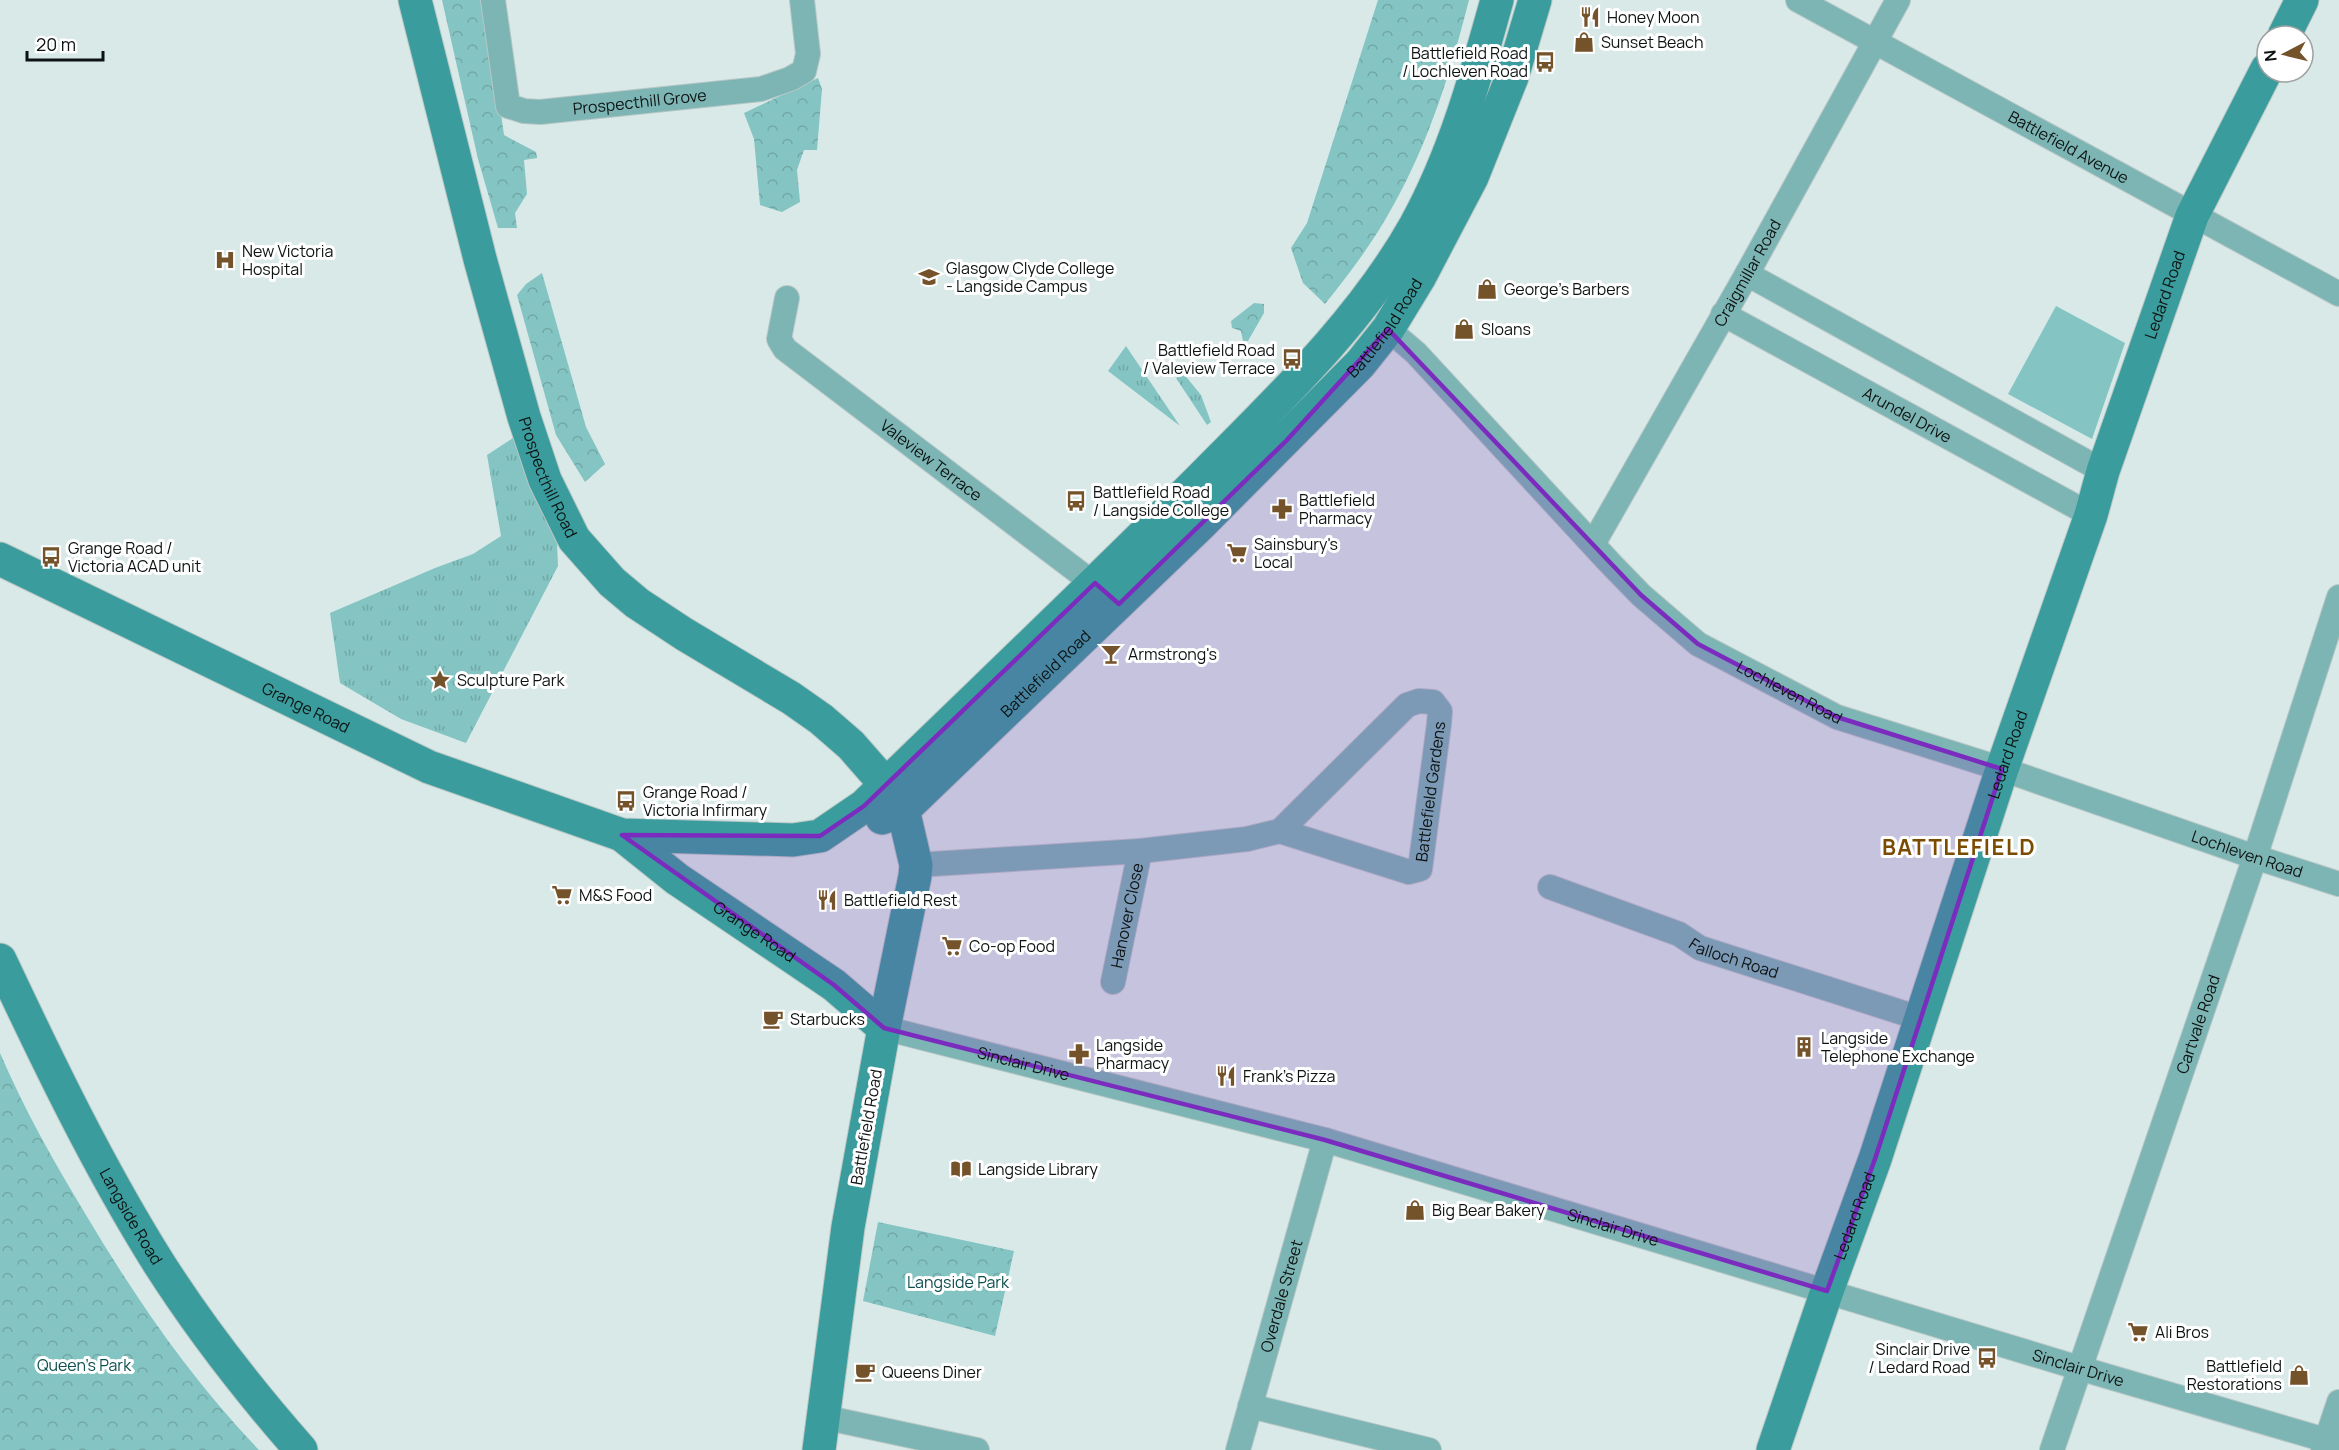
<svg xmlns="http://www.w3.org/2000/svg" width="2339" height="1450" font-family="Manrope,sans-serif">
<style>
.grass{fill:url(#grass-tufts)}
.forest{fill:url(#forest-crowns)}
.garden{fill:#84c4c3}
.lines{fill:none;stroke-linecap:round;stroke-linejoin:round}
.street-casing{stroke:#b8c7c6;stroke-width:26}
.secondary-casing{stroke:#b8c7c6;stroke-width:35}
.street{stroke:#7cb5b4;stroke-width:24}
.secondary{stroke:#3a9c9c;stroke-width:33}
.marked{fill:#7b2cbf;fill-opacity:0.2;stroke:#7b2cbf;stroke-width:4.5;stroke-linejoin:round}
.labels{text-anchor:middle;stroke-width:6;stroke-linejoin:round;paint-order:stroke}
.poi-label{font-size:16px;fill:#0d1312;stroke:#fff;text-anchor:start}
.street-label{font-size:16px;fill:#0d1312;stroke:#fff}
.park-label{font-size:16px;fill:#0e4f4f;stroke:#fff}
.district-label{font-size:22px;font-weight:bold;letter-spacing:1.5px;fill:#7b4b00;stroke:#fff}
</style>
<defs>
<pattern id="grass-tufts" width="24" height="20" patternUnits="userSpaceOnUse" patternTransform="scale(1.5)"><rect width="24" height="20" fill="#84c4c3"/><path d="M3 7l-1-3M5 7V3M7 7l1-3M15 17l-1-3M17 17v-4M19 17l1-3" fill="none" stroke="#71a8a6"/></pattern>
<pattern id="forest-crowns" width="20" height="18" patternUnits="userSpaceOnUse" patternTransform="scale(1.5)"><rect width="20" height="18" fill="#84c4c3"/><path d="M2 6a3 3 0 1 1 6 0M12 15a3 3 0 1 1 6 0" fill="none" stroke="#71a8a6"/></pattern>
</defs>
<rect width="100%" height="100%" fill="#d9e9e8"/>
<!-- grass -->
<g class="grass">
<path d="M 1126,346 L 1180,426 L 1108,371 Z"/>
<path d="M 1183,373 L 1201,395 L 1211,422 L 1207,425 L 1176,378 Z"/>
<path d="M 516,436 L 557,543 L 558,566 L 466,743 L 401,719 L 340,683 L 330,613 L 435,568 L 473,554 L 501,536 L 487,455 Z"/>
</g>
<!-- forest -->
<g class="forest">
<path d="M 442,0 L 485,0 L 504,135 L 536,152 L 537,158 L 524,160 L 527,194 L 515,213 L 517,228 L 498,228 L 478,159 Z"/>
<path d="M 1378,0 L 1469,0 C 1451,71 1429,142 1393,206 C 1374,241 1350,273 1325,304 L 1303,283 L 1291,248 L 1307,223 Z"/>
<path d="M 818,78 L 822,89 L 817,150 L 804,150 L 797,170 L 800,202 L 782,212 L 760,205 L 754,139 L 744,113 Z"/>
<path d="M 542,273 L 586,427 L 605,464 L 585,482 L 556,435 L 517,295 L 526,284 Z"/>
<path d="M 1254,303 L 1264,304 L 1264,313 L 1248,341 L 1243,341 L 1241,331 L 1232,328 L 1231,321 Z"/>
<path d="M 0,1053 C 24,1109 54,1162 86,1215 C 136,1299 191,1379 259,1450 L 0,1450 Z"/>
<path d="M 878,1222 L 1014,1251 L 995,1336 L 863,1301 Z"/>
</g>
<!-- garden -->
<path class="garden" d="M 2056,306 L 2125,343 L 2092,439 L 2008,394 Z"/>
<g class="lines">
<!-- street casing -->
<g class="street-casing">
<g id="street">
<path id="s1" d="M 493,0 L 508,106 L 524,111 L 540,112 L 761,89 L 790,79 L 804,71 L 808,54 L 802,0"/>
<path id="s2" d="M 1798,0 L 2339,294"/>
<path d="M 1747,274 L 2103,471"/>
<path id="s3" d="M 787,298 L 779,339 L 785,349 L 1106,593"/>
<path id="s4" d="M 1723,314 L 2091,515"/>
<path id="s5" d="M 1388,329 L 1416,353 L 1609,562 L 1641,595 L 1698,644 L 1837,717 L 2002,769 L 2255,857 L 2339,884"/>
<path id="s6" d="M 1593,544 L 1747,274 L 1898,0"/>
<path id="s7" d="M 916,865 L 1140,851 L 1247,839 L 1280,831 L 1409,872 L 1420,869 L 1439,724 L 1440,711 L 1433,702 L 1419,701 L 1407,705 L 1280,831"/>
<path id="s8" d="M 1550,887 L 1679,934 L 1700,948 L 1922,1019"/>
<path id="s9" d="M 1113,982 L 1140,851"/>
<path id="s10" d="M 884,1028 L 1325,1140 L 2079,1368 L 2339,1444"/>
<path d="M 1250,1406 L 1429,1450"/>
<path d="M 823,1417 L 977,1450"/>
<path id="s11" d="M 1238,1450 L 1325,1140"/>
<path id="s12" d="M 2052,1450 L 2255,857 L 2339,597"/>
<path d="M 2323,1450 L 2339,1402"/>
</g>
</g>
<!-- secondary casing -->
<g class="secondary-casing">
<g id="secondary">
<path id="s13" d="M 415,0 L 480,259 L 524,417 L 545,480 L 574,539 L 612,582 L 637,603 L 684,634 L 791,698 L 821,719 L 851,745 L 886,785 L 905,818 L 916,865 L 915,876 L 884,1028 L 848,1227 L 819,1450"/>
<path d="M 2284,36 L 2302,0"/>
<path id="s14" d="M 0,559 L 429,767 L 622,835 L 793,840 L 820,836 L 864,806 C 977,696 1091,588 1202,477 C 1279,399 1361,322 1415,226 C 1454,156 1476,76 1497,0"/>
<path id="s15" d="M 882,818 L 902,811 L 1201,524 L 1360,364 L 1388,329 L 1419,278 L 1472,177 L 1512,77 L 1535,0"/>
<path id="s16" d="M 622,835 L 677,879 L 834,985 L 884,1028"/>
<path id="s17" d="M 0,960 C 48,1062 98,1166 158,1262 C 200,1328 249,1391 301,1450"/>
<path id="s18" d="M 1773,1450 L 1827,1291 L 1875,1159 L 2002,769 L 2091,515 L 2103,471 L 2192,216 L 2267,69"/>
</g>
</g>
<!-- street -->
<use href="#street" class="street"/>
<!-- secondary -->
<use href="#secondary" class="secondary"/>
</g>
<!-- marked area -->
<path class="marked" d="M 1388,329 L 1641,595 L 1698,644 L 1837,717 L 2002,769 L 1875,1159 L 1827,1291 L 1325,1140 L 884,1028 L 834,985 L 622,835 L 820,836 L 864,806 L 1095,583 L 1119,604 L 1286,441 Z"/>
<!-- icons -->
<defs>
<g id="restaurant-bare" transform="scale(1.62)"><path d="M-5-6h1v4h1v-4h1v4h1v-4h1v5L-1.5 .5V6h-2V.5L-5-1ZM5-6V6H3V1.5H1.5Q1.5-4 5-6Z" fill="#74522a" stroke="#fff" stroke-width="2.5" paint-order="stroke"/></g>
<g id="shop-bare" transform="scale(1.62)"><path d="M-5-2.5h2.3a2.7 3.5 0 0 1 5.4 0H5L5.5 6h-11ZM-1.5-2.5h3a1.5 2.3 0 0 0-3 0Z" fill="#74522a" stroke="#fff" stroke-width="2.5" paint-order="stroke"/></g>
<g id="bus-bare" transform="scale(1.62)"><path d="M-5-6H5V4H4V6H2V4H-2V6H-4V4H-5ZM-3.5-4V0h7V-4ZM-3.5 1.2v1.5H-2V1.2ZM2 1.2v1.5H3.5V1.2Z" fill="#74522a" stroke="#fff" stroke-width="2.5" paint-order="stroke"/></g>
<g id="hospital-bare" transform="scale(1.62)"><path d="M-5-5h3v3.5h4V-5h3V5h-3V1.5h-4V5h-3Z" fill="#74522a" stroke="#fff" stroke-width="2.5" paint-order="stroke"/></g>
<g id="university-bare" transform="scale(1.62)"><path d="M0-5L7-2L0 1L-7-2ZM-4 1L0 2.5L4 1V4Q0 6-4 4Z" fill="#74522a" stroke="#fff" stroke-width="2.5" paint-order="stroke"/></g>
<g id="pharmacy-bare" transform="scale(1.62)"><path d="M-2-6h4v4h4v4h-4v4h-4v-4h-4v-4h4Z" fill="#74522a" stroke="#fff" stroke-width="2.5" paint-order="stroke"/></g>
<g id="supermarket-bare" transform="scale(1.62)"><path d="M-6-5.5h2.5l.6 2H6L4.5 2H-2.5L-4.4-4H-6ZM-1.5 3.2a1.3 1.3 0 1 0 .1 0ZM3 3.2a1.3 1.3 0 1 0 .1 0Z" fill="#74522a" stroke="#fff" stroke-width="2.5" paint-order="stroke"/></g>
<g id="bar-bare" transform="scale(1.62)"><path d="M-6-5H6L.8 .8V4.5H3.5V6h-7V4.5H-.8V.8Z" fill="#74522a" stroke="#fff" stroke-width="2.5" paint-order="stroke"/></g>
<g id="sight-bare" transform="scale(1.62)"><path d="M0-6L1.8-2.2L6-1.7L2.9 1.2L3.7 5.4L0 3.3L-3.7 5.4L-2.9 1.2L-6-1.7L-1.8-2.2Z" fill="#74522a" stroke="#fff" stroke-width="2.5" paint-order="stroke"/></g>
<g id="cafe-bare" transform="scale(1.62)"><path d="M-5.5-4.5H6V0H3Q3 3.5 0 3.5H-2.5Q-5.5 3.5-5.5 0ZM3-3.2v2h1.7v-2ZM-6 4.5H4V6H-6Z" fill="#74522a" stroke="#fff" stroke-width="2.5" paint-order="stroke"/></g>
<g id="building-bare" transform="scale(1.62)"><path d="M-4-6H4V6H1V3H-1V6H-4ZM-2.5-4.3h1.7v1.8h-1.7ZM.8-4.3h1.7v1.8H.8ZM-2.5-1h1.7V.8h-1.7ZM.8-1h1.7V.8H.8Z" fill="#74522a" stroke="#fff" stroke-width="2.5" paint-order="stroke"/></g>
<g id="library-bare" transform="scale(1.62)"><path d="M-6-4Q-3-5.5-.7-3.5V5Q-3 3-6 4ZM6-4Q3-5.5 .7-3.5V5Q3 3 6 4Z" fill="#74522a" stroke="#fff" stroke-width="2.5" paint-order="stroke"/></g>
</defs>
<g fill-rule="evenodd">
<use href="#restaurant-bare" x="1590" y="17"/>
<use href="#shop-bare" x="1584" y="42"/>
<use href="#bus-bare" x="1545" y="62"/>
<use href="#hospital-bare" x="225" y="260"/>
<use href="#university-bare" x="929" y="277"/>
<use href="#shop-bare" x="1487" y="289"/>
<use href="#shop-bare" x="1464" y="329"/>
<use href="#bus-bare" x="1292" y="359"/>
<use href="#bus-bare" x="1076" y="501"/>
<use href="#pharmacy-bare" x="1282" y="509"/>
<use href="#supermarket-bare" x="1237" y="553"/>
<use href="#bus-bare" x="51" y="557"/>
<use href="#bar-bare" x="1111" y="654"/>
<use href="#sight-bare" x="440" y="680"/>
<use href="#bus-bare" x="626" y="801"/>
<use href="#supermarket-bare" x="562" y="895"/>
<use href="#restaurant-bare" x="827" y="900"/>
<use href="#supermarket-bare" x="952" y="946"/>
<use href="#cafe-bare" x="773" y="1019"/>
<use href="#building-bare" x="1804" y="1047"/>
<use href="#pharmacy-bare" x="1079" y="1054"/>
<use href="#restaurant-bare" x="1226" y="1076"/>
<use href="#library-bare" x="961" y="1169"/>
<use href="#shop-bare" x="1415" y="1210"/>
<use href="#supermarket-bare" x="2138" y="1332"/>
<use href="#bus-bare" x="1987" y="1358"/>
<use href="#cafe-bare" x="865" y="1372"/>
<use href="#shop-bare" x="2299" y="1375"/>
</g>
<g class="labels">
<!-- poi labels -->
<g class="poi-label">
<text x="1607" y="23">Honey Moon</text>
<text x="1601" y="48">Sunset Beach</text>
<text x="1528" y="59" text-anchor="end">Battlefield Road<tspan x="1528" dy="18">/ Lochleven Road</tspan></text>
<text x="242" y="257">New Victoria<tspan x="242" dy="18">Hospital</tspan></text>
<text x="946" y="274">Glasgow Clyde College<tspan x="946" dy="18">- Langside Campus</tspan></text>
<text x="1504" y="295">George's Barbers</text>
<text x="1481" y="335">Sloans</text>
<text x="1275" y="356" text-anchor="end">Battlefield Road<tspan x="1275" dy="18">/ Valeview Terrace</tspan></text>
<text x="1093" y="498">Battlefield Road<tspan x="1093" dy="18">/ Langside College</tspan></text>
<text x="1299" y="506">Battlefield<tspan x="1299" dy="18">Pharmacy</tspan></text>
<text x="1254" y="550">Sainsbury's<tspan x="1254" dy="18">Local</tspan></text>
<text x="68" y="554">Grange Road /<tspan x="68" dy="18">Victoria ACAD unit</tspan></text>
<text x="1128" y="660">Armstrong's</text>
<text x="457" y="686">Sculpture Park</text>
<text x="643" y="798">Grange Road /<tspan x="643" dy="18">Victoria Infirmary</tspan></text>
<text x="579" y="901">M&amp;S Food</text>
<text x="844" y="906">Battlefield Rest</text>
<text x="969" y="952">Co-op Food</text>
<text x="790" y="1025">Starbucks</text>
<text x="1821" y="1044">Langside<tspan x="1821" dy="18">Telephone Exchange</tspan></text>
<text x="1096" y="1051">Langside<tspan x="1096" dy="18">Pharmacy</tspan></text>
<text x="1243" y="1082">Frank's Pizza</text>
<text x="978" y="1175">Langside Library</text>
<text x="1432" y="1216">Big Bear Bakery</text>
<text x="2155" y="1338">Ali Bros</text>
<text x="1970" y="1355" text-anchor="end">Sinclair Drive<tspan x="1970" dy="18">/ Ledard Road</tspan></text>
<text x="2282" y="1372" text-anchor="end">Battlefield<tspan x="2282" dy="18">Restorations</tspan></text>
<text x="882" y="1378">Queens Diner</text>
</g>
<!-- street labels -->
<g class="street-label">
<text dy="6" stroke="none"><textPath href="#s1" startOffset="240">Prospecthill Grove</textPath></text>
<text dy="6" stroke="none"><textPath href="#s2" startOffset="308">Battlefield Avenue</textPath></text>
<text dy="6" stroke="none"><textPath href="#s6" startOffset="312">Craigmillar Road</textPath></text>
<text dy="6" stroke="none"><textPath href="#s18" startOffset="1220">Ledard Road</textPath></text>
<text dy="6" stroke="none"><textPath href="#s15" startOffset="705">Battlefield Road</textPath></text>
<text dy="6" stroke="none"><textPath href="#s4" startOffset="210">Arundel Drive</textPath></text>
<text dy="6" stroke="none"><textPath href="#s3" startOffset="237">Valeview Terrace</textPath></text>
<text dy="6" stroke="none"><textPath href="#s13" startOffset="496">Prospecthill Road</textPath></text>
<text dy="6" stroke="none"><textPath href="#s15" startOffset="220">Battlefield Road</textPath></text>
<text dy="6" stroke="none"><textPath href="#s5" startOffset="546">Lochleven Road</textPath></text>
<text dy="6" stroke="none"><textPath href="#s14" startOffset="340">Grange Road</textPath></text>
<text dy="6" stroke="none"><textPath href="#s18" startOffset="734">Ledard Road</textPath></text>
<text dy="6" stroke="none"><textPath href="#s7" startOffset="591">Battlefield Gardens</textPath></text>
<text dy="6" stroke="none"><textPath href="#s5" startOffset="1032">Lochleven Road</textPath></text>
<text dy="6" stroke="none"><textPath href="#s9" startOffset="68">Hanover Close</textPath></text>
<text dy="6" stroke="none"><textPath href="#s16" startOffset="164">Grange Road</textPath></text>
<text dy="6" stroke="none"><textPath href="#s8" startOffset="198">Falloch Road</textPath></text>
<text dy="6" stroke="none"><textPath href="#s12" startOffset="450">Cartvale Road</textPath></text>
<text dy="6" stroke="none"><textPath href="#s10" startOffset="144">Sinclair Drive</textPath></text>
<text transform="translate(866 1127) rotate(-80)" y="6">Battlefield Road</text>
<text dy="6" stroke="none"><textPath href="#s17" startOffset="288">Langside Road</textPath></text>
<text dy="6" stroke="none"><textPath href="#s18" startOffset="248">Ledard Road</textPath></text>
<text dy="6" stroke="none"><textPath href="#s10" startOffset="756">Sinclair Drive</textPath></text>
<text dy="6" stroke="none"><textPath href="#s11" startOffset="160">Overdale Street</textPath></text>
<text dy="6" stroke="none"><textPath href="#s10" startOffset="1242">Sinclair Drive</textPath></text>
</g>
<!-- park labels -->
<g class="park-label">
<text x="958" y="1288">Langside Park</text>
<text x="84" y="1371">Queen's Park</text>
</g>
<!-- district labels -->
<g class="district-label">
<text x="1959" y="855">BATTLEFIELD</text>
</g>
</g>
<!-- north arrow -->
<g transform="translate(2285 54) rotate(263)"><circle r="28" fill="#ffffff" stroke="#9ea1a0" stroke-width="1.5"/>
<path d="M0-4.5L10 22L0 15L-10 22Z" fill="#74522a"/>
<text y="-9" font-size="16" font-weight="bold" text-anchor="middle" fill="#0d1312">N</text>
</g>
<!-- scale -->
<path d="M27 51v9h76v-9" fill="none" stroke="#0d1312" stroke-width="3"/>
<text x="36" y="51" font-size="18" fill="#0d1312" stroke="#ffffff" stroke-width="4.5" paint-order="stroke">20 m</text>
</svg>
